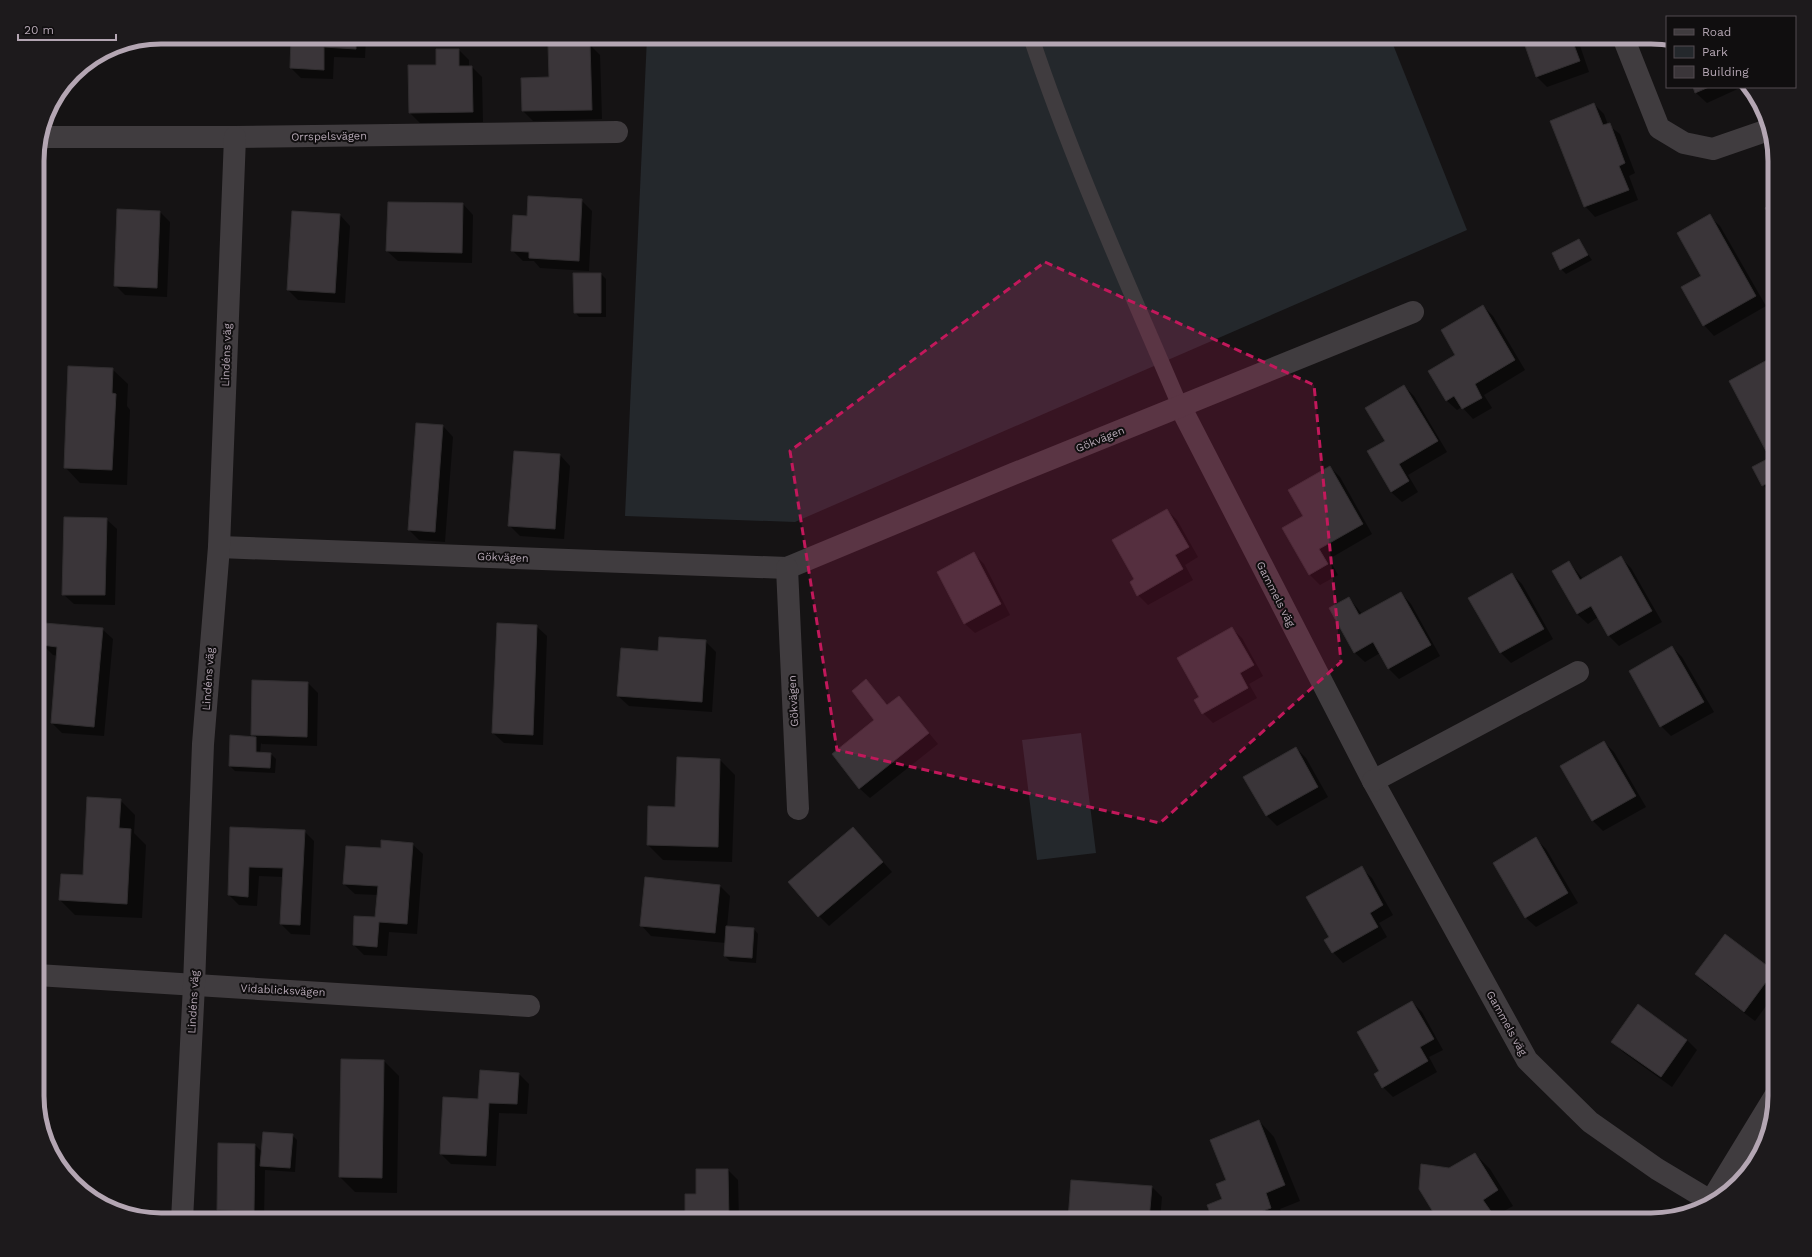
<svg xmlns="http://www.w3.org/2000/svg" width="1812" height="1257" font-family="'Work Sans',sans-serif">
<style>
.green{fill:#24282c}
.shadow{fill:#0007}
.building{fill:#3a3539;stroke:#302d2f}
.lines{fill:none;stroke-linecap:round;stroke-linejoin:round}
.lane{stroke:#403c3f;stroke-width:16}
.street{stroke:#403c3f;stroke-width:22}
.marked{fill:#c2185b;fill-opacity:0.2;stroke:#c2185b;stroke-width:3;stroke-dasharray:8 5;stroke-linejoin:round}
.labels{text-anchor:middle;stroke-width:4;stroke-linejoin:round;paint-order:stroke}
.street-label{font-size:11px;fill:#b4a6b3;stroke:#100e0f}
.rim{fill:none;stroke:#b4a6b3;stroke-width:5}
</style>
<rect width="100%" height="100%" fill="#151314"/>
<!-- green -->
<g class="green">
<path d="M 647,37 L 1390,37 L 1467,230 L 795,522 L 625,516 Z"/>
<path d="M 1081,733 L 1096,853 L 1037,860 L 1022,740 Z"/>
</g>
<!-- shadow -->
<g class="shadow">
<path d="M 292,37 L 366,37 L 365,58 L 334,57 L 333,79 L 301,78 L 291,68 Z"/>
<path d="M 1523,37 L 1577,37 L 1589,72 L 1547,87 L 1537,77 Z"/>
<path d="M 590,45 L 600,55 L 602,119 L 533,121 L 523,111 Z"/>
<path d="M 459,50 L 469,60 L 469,67 L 472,67 L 482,77 L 483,122 L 420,123 L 410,113 L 437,65 Z"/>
<path d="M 1694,87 L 1742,87 L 1707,103 L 1696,93 Z"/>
<path d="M 1594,104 L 1604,114 L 1608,125 L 1620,134 L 1635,173 L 1629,176 L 1638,200 L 1595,217 L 1585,206 Z"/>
<path d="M 581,200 L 592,211 L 589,271 L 540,268 L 534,261 L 523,261 L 512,250 L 528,217 Z"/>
<path d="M 388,203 L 463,204 L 473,215 L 472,263 L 398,261 L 387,251 Z"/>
<path d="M 160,212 L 170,222 L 167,297 L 125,295 L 115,285 Z"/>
<path d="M 293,213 L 340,215 L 350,226 L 345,303 L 298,300 L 288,290 Z"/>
<path d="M 1709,216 L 1720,226 L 1766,306 L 1714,336 L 1704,325 L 1703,276 Z"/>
<path d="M 1578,240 L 1592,260 L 1566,274 L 1561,269 Z"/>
<path d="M 601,274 L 606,279 L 606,317 L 579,317 L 575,312 Z"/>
<path d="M 1483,306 L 1493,316 L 1525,370 L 1484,395 L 1492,408 L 1473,419 L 1462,407 L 1457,410 L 1446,400 L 1457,356 Z"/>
<path d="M 1769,361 L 1775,366 L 1775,486 L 1768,490 L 1763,485 L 1773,457 L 1767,451 Z"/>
<path d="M 112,369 L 128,384 L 127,406 L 130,410 L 127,485 L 80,483 L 65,467 Z"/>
<path d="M 1404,386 L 1414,396 L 1447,452 L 1408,475 L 1418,492 L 1402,502 L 1391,492 L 1386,441 Z"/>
<path d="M 443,426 L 453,437 L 445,542 L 419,540 L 409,530 Z"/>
<path d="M 515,452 L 560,455 L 570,466 L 564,539 L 520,536 L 509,525 Z"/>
<path d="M 1330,467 L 1340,477 L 1372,534 L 1329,559 L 1338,575 L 1320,585 L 1310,575 L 1284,528 L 1304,517 Z"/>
<path d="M 1167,510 L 1177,520 L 1198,557 L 1185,565 L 1193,580 L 1148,605 L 1138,595 L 1136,579 Z"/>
<path d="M 106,519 L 117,529 L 115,605 L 74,604 L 63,594 Z"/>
<path d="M 974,554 L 984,564 L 1010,615 L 975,633 L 964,623 Z"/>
<path d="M 1621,558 L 1631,568 L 1662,622 L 1619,646 L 1609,636 L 1598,617 L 1588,624 L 1577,614 L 1569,562 L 1583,579 Z"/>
<path d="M 1512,574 L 1522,584 L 1553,639 L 1511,663 L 1501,653 L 1469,598 Z"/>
<path d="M 1401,593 L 1411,604 L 1440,656 L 1399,679 L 1389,669 L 1380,653 L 1365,662 L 1354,652 L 1349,598 L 1363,615 Z"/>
<path d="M 536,626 L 547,636 L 543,745 L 504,743 L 493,733 Z"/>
<path d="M 1231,628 L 1242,638 L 1263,676 L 1249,684 L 1257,698 L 1213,723 L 1203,713 L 1200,698 Z"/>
<path d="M 102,629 L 113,639 L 104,736 L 62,733 L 52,723 L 58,656 L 53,655 L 43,645 Z"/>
<path d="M 705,641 L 716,652 L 712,712 L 629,706 L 618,696 L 659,652 Z"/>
<path d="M 1672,647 L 1682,657 L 1714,712 L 1671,736 L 1661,726 Z"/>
<path d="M 866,681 L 888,705 L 899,697 L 938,744 L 870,798 L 859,788 L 876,720 Z"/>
<path d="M 308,683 L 318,693 L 317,746 L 262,744 L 261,743 L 260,753 L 271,754 L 276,759 L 275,773 L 235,771 L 230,766 L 255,738 L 252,734 Z"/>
<path d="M 1604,742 L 1614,752 L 1646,807 L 1603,831 L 1593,821 L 1562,767 Z"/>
<path d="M 1296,748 L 1306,758 L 1328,797 L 1277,826 L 1267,816 L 1245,777 Z"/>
<path d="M 720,760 L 735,775 L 732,862 L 663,860 L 648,845 L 676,808 Z"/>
<path d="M 120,800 L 135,815 L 134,833 L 146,845 L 142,918 L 75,915 L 60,900 L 84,876 Z"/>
<path d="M 231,828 L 304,831 L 314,841 L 310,935 L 291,934 L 281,924 L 283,877 L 259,876 L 257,906 L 239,905 L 229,895 Z"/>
<path d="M 853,828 L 892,872 L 829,926 L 819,916 Z"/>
<path d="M 1536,839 L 1546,849 L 1578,903 L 1536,927 L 1525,917 Z"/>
<path d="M 412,844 L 423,854 L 417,934 L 389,932 L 387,956 L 364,955 L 354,945 L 376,918 L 378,895 L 355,894 L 344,884 L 382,849 Z"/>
<path d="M 1361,868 L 1372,878 L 1393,915 L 1379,923 L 1387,937 L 1343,963 L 1333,952 L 1330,937 Z"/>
<path d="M 720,886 L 730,896 L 727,927 L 754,929 L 758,934 L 756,963 L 730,961 L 725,956 L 726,943 L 651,936 L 641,925 Z"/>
<path d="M 1725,936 L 1775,974 L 1775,994 L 1755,1021 L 1706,984 L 1696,974 Z"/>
<path d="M 1412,1002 L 1422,1012 L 1443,1050 L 1429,1057 L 1437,1072 L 1393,1097 L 1383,1087 L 1380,1072 Z"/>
<path d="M 1638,1006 L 1687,1040 L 1697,1050 L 1672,1087 L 1623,1052 L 1613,1042 Z"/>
<path d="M 342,1060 L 384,1061 L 399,1076 L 397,1193 L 355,1192 L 340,1177 Z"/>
<path d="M 519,1074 L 529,1084 L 527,1114 L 499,1113 L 496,1166 L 451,1164 L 441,1154 L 479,1100 Z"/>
<path d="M 1259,1121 L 1274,1137 L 1300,1201 L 1280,1209 L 1285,1220 L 1214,1220 L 1223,1199 L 1227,1181 Z"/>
<path d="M 292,1135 L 297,1140 L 295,1172 L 265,1170 L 264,1216 L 291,1217 L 294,1220 L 228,1220 L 218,1209 L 219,1144 L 255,1145 L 262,1152 Z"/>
<path d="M 1475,1154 L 1490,1169 L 1513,1206 L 1497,1215 L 1501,1220 L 1439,1220 L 1449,1169 Z"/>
<path d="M 728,1170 L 738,1180 L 739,1220 L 686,1220 L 697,1195 Z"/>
<path d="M 1152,1187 L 1162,1197 L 1160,1220 L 1069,1220 Z"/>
</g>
<!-- building -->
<g class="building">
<path d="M 291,37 L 356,37 L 356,49 L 324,47 L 324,70 L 290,68 Z"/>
<path d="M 1522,37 L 1571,37 L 1580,61 L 1536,77 Z"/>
<path d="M 590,44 L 592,110 L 522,111 L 521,78 L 549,77 L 548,45 Z"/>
<path d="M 436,49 L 459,49 L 459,66 L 472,66 L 473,112 L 409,113 L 408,65 L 436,65 Z"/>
<path d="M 1693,87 L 1709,87 L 1695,93 Z"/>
<path d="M 1594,103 L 1603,125 L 1610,123 L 1625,163 L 1619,166 L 1629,190 L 1584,207 L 1550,121 Z"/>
<path d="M 528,196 L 582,199 L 579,261 L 529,258 L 529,252 L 511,251 L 513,215 L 527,216 Z"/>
<path d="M 388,202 L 463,203 L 462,253 L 386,251 Z"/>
<path d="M 1775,202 L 1775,224 L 1765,208 Z"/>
<path d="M 117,209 L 160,211 L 157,288 L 114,286 Z"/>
<path d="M 292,211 L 340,214 L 335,293 L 287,290 Z"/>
<path d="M 1710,214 L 1756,296 L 1703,326 L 1681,287 L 1701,276 L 1677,233 Z"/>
<path d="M 1579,239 L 1588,255 L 1560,270 L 1552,253 Z"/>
<path d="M 573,273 L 601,273 L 601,313 L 574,313 Z"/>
<path d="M 1483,305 L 1515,360 L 1475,384 L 1482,398 L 1462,409 L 1454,396 L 1446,401 L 1428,371 L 1455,355 L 1441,330 Z"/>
<path d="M 1769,359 L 1775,370 L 1775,446 L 1766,451 L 1729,381 Z"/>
<path d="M 68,366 L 113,368 L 112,393 L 116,394 L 112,470 L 64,468 Z"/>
<path d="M 1404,385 L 1438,441 L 1399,464 L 1409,481 L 1391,492 L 1367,451 L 1385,441 L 1365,408 Z"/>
<path d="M 416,423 L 443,425 L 435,532 L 408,530 Z"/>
<path d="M 514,451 L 560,454 L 555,529 L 508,526 Z"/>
<path d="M 1775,455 L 1775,479 L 1762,486 L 1752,467 Z"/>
<path d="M 1330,466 L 1363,524 L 1319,549 L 1328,564 L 1309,575 L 1282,528 L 1303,516 L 1288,490 Z"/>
<path d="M 1167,509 L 1189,547 L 1175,555 L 1183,569 L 1137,596 L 1130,582 L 1134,579 L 1112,540 Z"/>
<path d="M 64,517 L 107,518 L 105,595 L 62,595 Z"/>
<path d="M 974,552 L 1001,604 L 964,624 L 937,572 Z"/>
<path d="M 1621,556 L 1652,611 L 1608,636 L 1591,606 L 1577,614 L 1552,571 L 1569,561 L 1580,580 Z"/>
<path d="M 1512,573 L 1544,629 L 1500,653 L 1468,598 Z"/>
<path d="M 1401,592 L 1431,645 L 1388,669 L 1373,642 L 1354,653 L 1329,608 L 1349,597 L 1359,615 Z"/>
<path d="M 44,623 L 103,628 L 94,727 L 51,723 L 57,647 L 42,645 Z"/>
<path d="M 497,623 L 537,625 L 533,735 L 492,733 Z"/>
<path d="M 1232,627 L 1254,665 L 1240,673 L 1248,688 L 1202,714 L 1194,700 L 1199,697 L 1177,658 Z"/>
<path d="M 659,637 L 706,640 L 702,702 L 617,696 L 621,648 L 658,651 Z"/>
<path d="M 1672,646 L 1704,702 L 1660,727 L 1629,671 Z"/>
<path d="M 866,679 L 887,705 L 899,696 L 929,733 L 859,789 L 832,754 L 874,720 L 852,691 Z"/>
<path d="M 252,680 L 308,682 L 307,737 L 251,735 Z"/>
<path d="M 230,735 L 256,737 L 256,752 L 271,753 L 270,768 L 229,766 Z"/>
<path d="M 1604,741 L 1636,796 L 1592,821 L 1560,766 Z"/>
<path d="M 1296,747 L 1318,787 L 1266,816 L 1243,777 Z"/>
<path d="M 677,757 L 720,759 L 718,847 L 647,845 L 648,806 L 675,807 Z"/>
<path d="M 87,797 L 121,799 L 119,828 L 131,829 L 127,904 L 59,900 L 61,874 L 83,875 Z"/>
<path d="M 230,827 L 305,830 L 300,925 L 280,924 L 283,868 L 249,867 L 248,897 L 228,895 Z"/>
<path d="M 853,827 L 883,862 L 818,917 L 788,882 Z"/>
<path d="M 1536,837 L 1568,893 L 1525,918 L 1493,863 Z"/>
<path d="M 381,840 L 413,843 L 407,924 L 379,922 L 377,947 L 353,945 L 354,916 L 375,917 L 378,886 L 343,884 L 346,846 L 381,848 Z"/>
<path d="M 1362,866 L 1383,905 L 1370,913 L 1378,927 L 1332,953 L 1324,940 L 1329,937 L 1306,897 Z"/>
<path d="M 645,877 L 720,885 L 715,933 L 640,926 Z"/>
<path d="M 726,926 L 754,928 L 752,958 L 724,956 Z"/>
<path d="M 1725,934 L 1774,971 L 1744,1012 L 1695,974 Z"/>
<path d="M 1412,1001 L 1434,1039 L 1420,1047 L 1428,1061 L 1382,1088 L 1374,1074 L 1379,1071 L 1357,1032 Z"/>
<path d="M 1638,1004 L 1687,1040 L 1661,1077 L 1611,1042 Z"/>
<path d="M 341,1059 L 384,1060 L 382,1178 L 339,1177 Z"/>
<path d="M 480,1070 L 519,1073 L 517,1104 L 489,1103 L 486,1156 L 440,1154 L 443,1097 L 478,1099 Z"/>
<path d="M 1259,1120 L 1285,1185 L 1266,1193 L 1271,1208 L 1239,1220 L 1213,1220 L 1207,1205 L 1222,1199 L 1216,1184 L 1226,1180 L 1210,1140 Z"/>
<path d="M 263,1132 L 293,1134 L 290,1168 L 260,1166 Z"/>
<path d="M 218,1143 L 255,1144 L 254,1211 L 217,1210 Z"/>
<path d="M 1475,1153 L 1498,1190 L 1483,1200 L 1497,1220 L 1438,1220 L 1419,1189 L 1421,1164 L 1449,1168 Z"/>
<path d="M 696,1169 L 728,1169 L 729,1220 L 685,1220 L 685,1194 L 696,1194 Z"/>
<path d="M 1071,1180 L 1152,1186 L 1149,1220 L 1068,1220 Z"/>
<path d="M 252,1214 L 291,1216 L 291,1220 L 252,1220 Z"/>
</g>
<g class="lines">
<!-- lane -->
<path class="lane" d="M 1031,37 C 1073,163 1128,284 1180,406"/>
<!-- street -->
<g class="street">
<path d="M 1623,37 L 1659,128 L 1684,143 L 1713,149 L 1768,130"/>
<path d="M 41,137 L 235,137 L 617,132"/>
<path d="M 1180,406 L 1373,781 L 1527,1060 L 1590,1122 L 1657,1169 L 1712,1202"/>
<path d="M 219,547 L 787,568 L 1013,474 L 1413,312"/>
<path d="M 787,568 L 798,809"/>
<path d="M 1373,781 L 1578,672"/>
<path d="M 37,975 L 529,1006"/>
<path d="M 1711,1201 L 1775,1096"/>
<path d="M 182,1220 L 194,985 L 203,744 L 219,547 L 235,137"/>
</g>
</g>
<!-- marked area -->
<path class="marked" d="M 1045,262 L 1314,385 L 1341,662 L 1160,823 L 837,750 L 790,451 Z"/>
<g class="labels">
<!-- street labels -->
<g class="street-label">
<text transform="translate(329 136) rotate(-1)" y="4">Orrspelsvägen</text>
<text transform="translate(226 355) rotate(-88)" y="4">Lindéns väg</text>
<text transform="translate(1100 439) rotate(-22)" y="4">Gökvägen</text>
<text transform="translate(503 557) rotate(2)" y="4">Gökvägen</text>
<text transform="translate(1276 594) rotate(63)" y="4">Gammels väg</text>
<text transform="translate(208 679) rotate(-86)" y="4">Lindéns väg</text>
<text transform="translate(793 701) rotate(-93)" y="4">Gökvägen</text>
<text transform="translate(283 990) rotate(3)" y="4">Vidablicksvägen</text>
<text transform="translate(193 1002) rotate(-87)" y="4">Lindéns väg</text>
<text transform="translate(1507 1023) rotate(61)" y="4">Gammels väg</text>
</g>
</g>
<!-- crop -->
<path d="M0 0H1812V1257H0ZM161 44H1651A117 117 0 0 1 1768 161V1096A117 117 0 0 1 1651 1213H161A117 117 0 0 1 44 1096V161A117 117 0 0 1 161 44Z" fill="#1d1a1c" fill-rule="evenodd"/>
<path class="rim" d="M161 44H1651A117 117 0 0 1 1768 161V1096A117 117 0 0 1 1651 1213H161A117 117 0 0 1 44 1096V161A117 117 0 0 1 161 44Z"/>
<!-- legend -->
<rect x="1666" y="16" width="130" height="72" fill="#100e0f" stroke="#524b51"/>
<rect x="1674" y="29" width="20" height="6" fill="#403c3f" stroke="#524b51"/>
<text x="1702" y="36" font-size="12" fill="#b4a6b3">Road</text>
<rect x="1674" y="46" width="20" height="12" fill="#24282c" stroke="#524b51"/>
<text x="1702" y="56" font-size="12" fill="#b4a6b3">Park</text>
<rect x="1674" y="66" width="20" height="12" fill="#3a3539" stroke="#524b51"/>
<text x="1702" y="76" font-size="12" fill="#b4a6b3">Building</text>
<!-- scale -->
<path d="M18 34v6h98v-6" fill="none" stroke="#b4a6b3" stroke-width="2"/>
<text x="24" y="34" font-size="12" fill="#b4a6b3" stroke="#100e0f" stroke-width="3" paint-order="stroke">20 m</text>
</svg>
